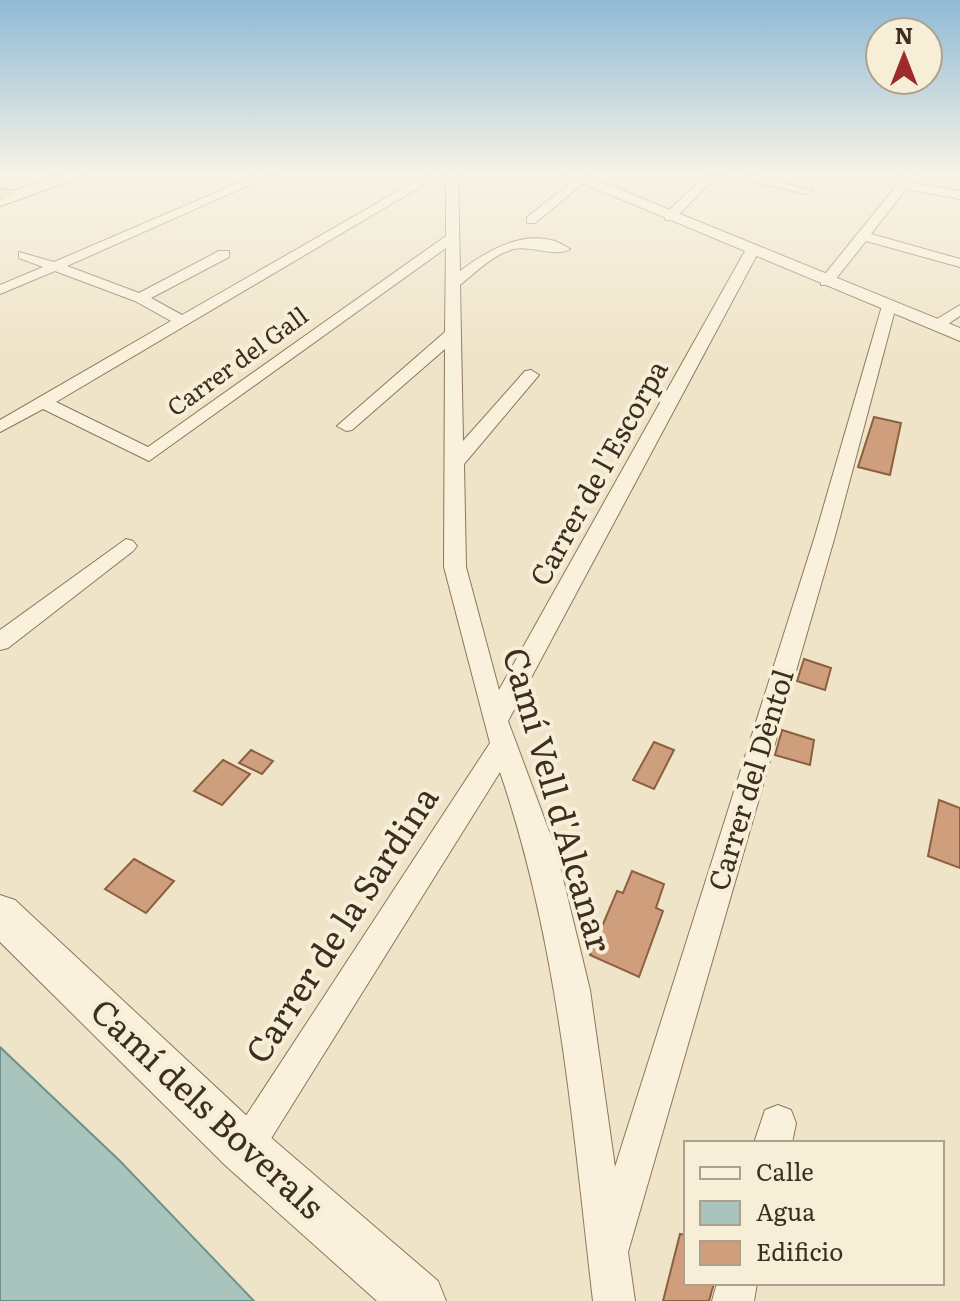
<svg xmlns="http://www.w3.org/2000/svg" width="960" height="1301" font-family="Literata,serif">
<style>
.water{fill:#a9c4bc;stroke:#6f938a;stroke-width:2}
.building{fill:#cf9f7d;stroke:#8d5f41;stroke-width:2}
.lines{fill:none;stroke-linecap:round;stroke-linejoin:round}
.minor-casing{stroke:#8d765c;stroke-width:2}
.tertiary-casing{stroke:#8d765c;stroke-width:2}
.secondary-casing{stroke:#6f573f;stroke-width:2}
.trunk-casing{stroke:#5b4430;stroke-width:2}
.minor{fill:#faf1dc;fill-rule:evenodd}
.tertiary{fill:#faf1dc;fill-rule:evenodd}
.secondary{fill:#faf1dc;fill-rule:evenodd}
.trunk{fill:#eabe7c;fill-rule:evenodd}
.labels{text-anchor:middle;stroke-width:8;stroke-linejoin:round;paint-order:stroke}
.far-street-label{font-size:24px;fill:#3d2e20;stroke:#f7eed8}
.street-label{font-size:28px;fill:#3d2e20;stroke:#f7eed8}
.near-street-label{font-size:34px;fill:#3d2e20;stroke:#f7eed8}
</style>
<rect width="100%" height="100%" fill="#f0e4c8"/>
<!-- water -->
<path class="water" d="M 0,1047 L 120,1161 L 254,1301 L 0,1301 Z"/>
<!-- building -->
<g class="building">
<path d="M 874,417 L 901,423 L 890,475 L 858,467 Z"/>
<path d="M 804,659 L 831,668 L 825,690 L 797,681 Z"/>
<path d="M 782,730 L 814,740 L 810,765 L 775,755 Z"/>
<path d="M 654,742 L 674,750 L 654,789 L 633,780 Z"/>
<path d="M 251,750 L 273,761 L 262,774 L 239,763 Z"/>
<path d="M 223,760 L 250,774 L 222,805 L 194,791 Z"/>
<path d="M 939,800 L 960,808 L 960,868 L 928,856 Z"/>
<path d="M 134,859 L 174,881 L 146,913 L 105,889 Z"/>
<path d="M 632,871 L 664,884 L 656,908 L 663,911 L 639,977 L 590,955 L 617,891 L 623,893 Z"/>
<path d="M 680,1234 L 686,1235 L 686,1283 L 714,1283 L 709,1301 L 663,1301 Z"/>
</g>
<g class="lines">
<!-- minor casing -->
<g class="minor-casing">
<g id="minor">
<path d="M 259,174 L 274,174 L 67,266 L 139,293 L 219,251 L 229,251 L 229,257 L 151,298 L 182,315 L 428,174 L 442,174 L 56,402 L 148,447 L 446,236 L 446,174 L 458,174 L 460,271 C 489,249 534,223 570,249 C 557,258 530,245 514,249 C 494,254 476,272 460,285 L 463,441 L 525,371 L 531,370 L 539,375 L 464,464 L 466,567 L 499,690 L 745,251 L 752,247 L 759,251 L 508,721 L 556,850 L 590,990 L 615,1167 L 815,536 L 882,306 L 889,302 L 896,306 L 835,536 L 628,1252 L 635,1301 L 593,1301 C 572,1121 559,945 500,772 L 257,1161 L 244,1167 L 231,1161 L 225,1148 L 490,743 L 444,567 L 445,349 L 352,430 L 346,431 L 337,426 L 445,332 L 446,248 L 149,461 L 43,409 L 0,432 L 0,420 L 171,321 L 135,301 L 55,271 L 0,294 L 0,285 L 43,267 L 19,258 L 19,252 L 54,262 Z"/>
<path d="M 707,174 L 719,174 L 673,220 L 665,220 L 665,214 Z"/>
<path d="M 720,174 L 744,174 L 812,190 L 806,194 Z"/>
<path d="M 906,174 L 917,174 L 911,183 L 960,191 L 960,199 L 906,189 L 871,234 L 960,259 L 960,267 L 866,241 L 831,285 L 821,285 L 821,279 Z"/>
<path d="M 577,178 L 587,180 L 535,223 L 527,223 L 527,217 Z"/>
<path d="M 960,305 L 960,316 L 942,328 L 932,328 L 932,322 Z"/>
<path d="M 126,539 L 133,541 L 137,546 L 133,551 L 8,648 L 0,650 L 0,630 Z"/>
<path d="M 778,1105 L 791,1110 L 796,1123 L 792,1143 L 754,1143 L 765,1110 Z"/>
<path d="M 717,1283 L 757,1283 L 754,1301 L 712,1301 Z"/>
</g>
</g>
<!-- tertiary casing -->
<g class="tertiary-casing">
<g id="tertiary">
<path d="M 561,174 L 582,174 L 960,328 L 960,341 Z"/>
<path d="M 0,895 L 15,900 L 262,1130 L 438,1281 L 446,1301 L 377,1301 L 226,1166 L 0,942 Z"/>
</g>
</g>
<!-- secondary casing -->
<g class="secondary-casing">
<path id="secondary" d="M 64,174 L 90,174 L 0,206 L 0,195 Z"/>
</g>
<!-- trunk casing -->
<g class="trunk-casing">
<path id="trunk" d="M 0,189 L 12,190 L 15,194 L 0,201 Z"/>
</g>
<!-- minor -->
<use href="#minor" class="minor"/>
<!-- tertiary -->
<use href="#tertiary" class="tertiary"/>
<!-- secondary -->
<use href="#secondary" class="secondary"/>
<!-- trunk -->
<use href="#trunk" class="trunk"/>
</g>
<!-- sky -->
<linearGradient id="sky" x2="0" y2="1"><stop stop-color="#8fbad6"/><stop offset="0.49" stop-color="#f8f3e6"/><stop offset="1" stop-color="#f8f3e6" stop-opacity="0"/></linearGradient>
<rect width="960" height="356" fill="url(#sky)"/>
<g class="labels">
<!-- far-street labels -->
<g class="far-street-label">
<text transform="translate(238 362) rotate(-36)" y="8">Carrer del Gall</text>
</g>
<!-- street labels -->
<g class="street-label">
<text transform="translate(599 473) rotate(-61)" y="10">Carrer de l'Escorpa</text>
<text transform="translate(751 780) rotate(-73)" y="10">Carrer del Dèntol</text>
</g>
<!-- near-street labels -->
<g class="near-street-label">
<text transform="translate(557 800) rotate(74)" y="12">Camí Vell d'Alcanar</text>
<text transform="translate(342 925) rotate(-57)" y="12">Carrer de la Sardina</text>
<text transform="translate(207 1109) rotate(43)" y="12">Camí dels Boverals</text>
</g>
</g>
<!-- legend -->
<rect x="684" y="1141" width="260" height="144" fill="#f7eed8" stroke="#ada18e" stroke-width="2"/>
<rect x="700" y="1167" width="40" height="12" fill="#faf1dc" stroke="#ada18e" stroke-width="2"/>
<text x="756" y="1181" font-size="24" fill="#3d2e20">Calle</text>
<rect x="700" y="1201" width="40" height="24" fill="#a9c4bc" stroke="#ada18e" stroke-width="2"/>
<text x="756" y="1221" font-size="24" fill="#3d2e20">Agua</text>
<rect x="700" y="1241" width="40" height="24" fill="#cf9f7d" stroke="#ada18e" stroke-width="2"/>
<text x="756" y="1261" font-size="24" fill="#3d2e20">Edificio</text>
<!-- north arrow -->
<g transform="translate(904 56)"><circle r="38" fill="#f7eed8" stroke="#ada18e" stroke-width="2"/>
<path d="M0-6L14 30L0 20L-14 30Z" fill="#9e2a2b"/>
<text y="-12" font-size="22" font-weight="bold" text-anchor="middle" fill="#3d2e20">N</text>
</g>
</svg>
